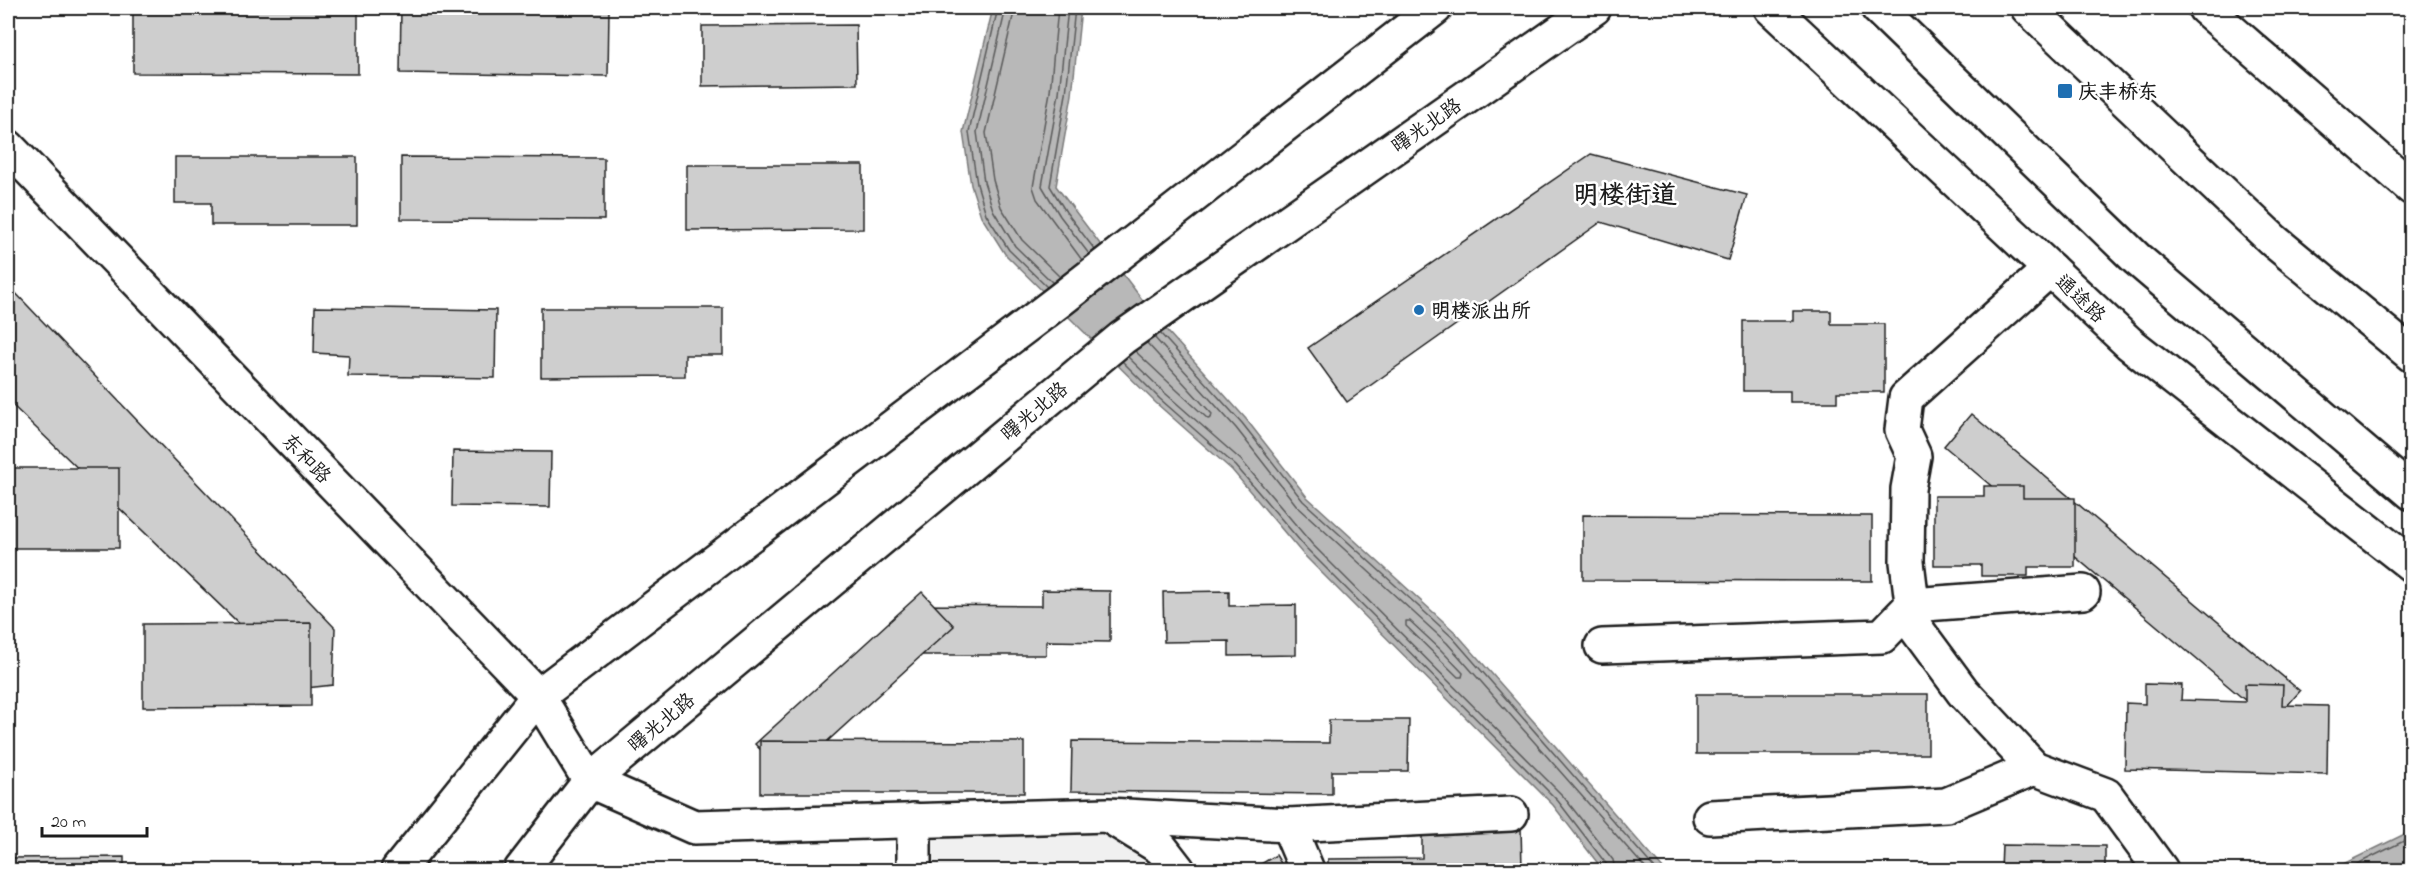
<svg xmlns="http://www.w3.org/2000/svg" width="2419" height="878" font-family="'Indie Flower','LXGW WenKai TC',sans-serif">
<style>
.built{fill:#f0f0f0}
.water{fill:#b8b8b8;stroke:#7a7a7a;stroke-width:1.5}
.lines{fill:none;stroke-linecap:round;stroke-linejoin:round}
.shore{stroke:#5a5a5a;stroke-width:1.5}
.building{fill:#cecece;stroke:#1c1c1c;stroke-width:1.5}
.minor-casing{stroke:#1c1c1c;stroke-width:38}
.major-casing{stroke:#1c1c1c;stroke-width:38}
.minor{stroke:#fff;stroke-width:33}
.major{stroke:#fff;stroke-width:33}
.poi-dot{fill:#1f6fb2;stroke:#fff;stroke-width:2}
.labels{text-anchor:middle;stroke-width:5;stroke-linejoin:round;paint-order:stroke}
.poi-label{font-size:20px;font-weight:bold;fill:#1c1c1c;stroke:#fff;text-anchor:start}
.street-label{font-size:20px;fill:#1c1c1c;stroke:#fff}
.district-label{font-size:26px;font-weight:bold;fill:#1c1c1c;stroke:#fff}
</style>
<rect width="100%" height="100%" fill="#fff"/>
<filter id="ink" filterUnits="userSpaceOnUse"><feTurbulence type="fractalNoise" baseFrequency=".0167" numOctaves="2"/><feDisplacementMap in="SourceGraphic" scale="12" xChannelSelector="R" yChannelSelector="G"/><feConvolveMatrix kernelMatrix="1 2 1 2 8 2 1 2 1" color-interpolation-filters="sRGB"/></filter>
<g filter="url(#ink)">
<!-- built -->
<path class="built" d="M 1104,830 L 1154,870 L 927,870 L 927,835 Z"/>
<!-- water -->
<g class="water">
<path d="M 993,8 L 1081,8 L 1072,95 L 1056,186 L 1160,323 L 1246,419 L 1307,497 L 1456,633 L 1664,870 L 1603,870 L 1553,805 L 1302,553 L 1232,470 L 1156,403 L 1005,254 L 981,216 L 971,185 L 963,132 Z"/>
<path d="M 2411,831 L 2411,870 L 2331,870 Z"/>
</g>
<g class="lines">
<!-- shore -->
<g class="shore">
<path d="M 998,8 L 969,132 L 977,184 L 986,214 L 1009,250 L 1047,287"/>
<path d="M 1006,8 L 977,132 L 984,182 L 993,210 L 1015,246 L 1053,283"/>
<path d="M 1015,8 L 986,133 L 993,180 L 1001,207 L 1022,240 L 1060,277"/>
<path d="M 1058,8 L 1050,92 L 1033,187 L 1037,199 L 1082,260"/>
<path d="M 1068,8 L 1059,93 L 1042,186 L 1060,216 L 1089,254"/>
<path d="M 1075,8 L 1066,94 L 1050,186 L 1066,212 L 1095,250"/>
<path d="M 1160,333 L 1242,423 L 1303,501 L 1452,637 L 1656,870"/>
<path d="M 1154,337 L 1236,428 L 1297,506 L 1447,643 L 1647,870"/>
<path d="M 1135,351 L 1208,419 L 1211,418 L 1212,414 L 1147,343"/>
<path d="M 1128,357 L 1165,393 L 1241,460 L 1312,544 L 1563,796 L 1613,860 L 1615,870"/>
<path d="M 1122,361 L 1160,399 L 1236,466 L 1307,549 L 1558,801 L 1607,865 L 1608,870"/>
<path d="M 1406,621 L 1410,621 L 1440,649 L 1463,673 L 1462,677 L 1458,677 L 1406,626 Z"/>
<path d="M 2345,870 L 2412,837"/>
</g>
</g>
<!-- building -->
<g class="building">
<path d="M 133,8 L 358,8 L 358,74 L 133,73 Z"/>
<path d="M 401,8 L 609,9 L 608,76 L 400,73 Z"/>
<path d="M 856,25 L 857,84 L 702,86 L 702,26 Z"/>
<path d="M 1591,154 L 1747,195 L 1728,260 L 1601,222 L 1347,402 L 1308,348 Z"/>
<path d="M 175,157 L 357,157 L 357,225 L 211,225 L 211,203 L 175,203 Z"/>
<path d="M 401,157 L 604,158 L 604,220 L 401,219 Z"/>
<path d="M 687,165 L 863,165 L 863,229 L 687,230 Z"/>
<path d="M 8,285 L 335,628 L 333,685 L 306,688 L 8,401 Z"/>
<path d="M 315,307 L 496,310 L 495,378 L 348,376 L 349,355 L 314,353 Z"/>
<path d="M 541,308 L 723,308 L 723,355 L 685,355 L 685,376 L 541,377 Z"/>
<path d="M 1793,311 L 1831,311 L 1831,324 L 1884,324 L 1884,392 L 1837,392 L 1837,402 L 1790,402 L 1790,391 L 1743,391 L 1743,321 L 1793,321 Z"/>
<path d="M 1971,414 L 2300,691 L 2272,723 L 1944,446 Z"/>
<path d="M 453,451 L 551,452 L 550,507 L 452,506 Z"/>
<rect x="8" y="468" width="111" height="80"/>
<path d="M 1984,486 L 2023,486 L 2023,498 L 2075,498 L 2075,567 L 2028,567 L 2028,576 L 1981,576 L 1981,565 L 1934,565 L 1934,496 L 1984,496 Z"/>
<path d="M 1583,515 L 1872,516 L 1872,581 L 1583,580 Z"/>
<path d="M 1042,590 L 1110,591 L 1110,642 L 1046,641 L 1046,655 L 912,655 L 912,605 L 1042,606 Z"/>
<path d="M 1229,591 L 1229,606 L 1296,605 L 1296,655 L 1229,656 L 1229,641 L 1164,642 L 1163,592 Z"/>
<path d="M 922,592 L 954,626 L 787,778 L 755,744 Z"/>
<path d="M 311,623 L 311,706 L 143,707 L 143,624 Z"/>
<path d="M 2145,684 L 2182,685 L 2181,700 L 2245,702 L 2245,684 L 2283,685 L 2282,705 L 2328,706 L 2327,774 L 2125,769 L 2126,703 L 2145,704 Z"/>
<rect x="1696" y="694" width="232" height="60"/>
<path d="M 1329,720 L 1409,720 L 1408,771 L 1332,771 L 1332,794 L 1071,791 L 1072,741 L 1329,743 Z"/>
<path d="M 760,741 L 1024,742 L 1024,793 L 760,793 Z"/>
<path d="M 1521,827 L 1522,870 L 1328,870 L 1328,859 L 1422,858 L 1422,828 Z"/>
<path d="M 2002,845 L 2105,846 L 2105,870 L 2001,870 Z"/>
<path d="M 1276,855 L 1285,870 L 1251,870 Z"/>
<path d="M 124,857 L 124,870 L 8,870 L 8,858 Z"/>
</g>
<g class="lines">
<!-- minor casing -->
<g class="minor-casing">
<g id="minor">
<path d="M 8,147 L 538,696 L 590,781 L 694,827 L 1108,815 L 1288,825 L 1511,814"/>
<path d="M 2050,269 L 1906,398 L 1902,430 L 1914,456 L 1908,489 L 1907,562 L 1915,627 L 1963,692 L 2034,768 L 2106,795 L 2161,870"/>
<path d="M 1602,646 L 1882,636 L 1912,605 L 2083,592"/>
<path d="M 1109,816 L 1161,848 L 1178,870"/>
<path d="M 1710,817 L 1946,805 L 2034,768"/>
<path d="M 914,820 L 914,870"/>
<path d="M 1288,825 L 1307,870"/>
</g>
</g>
<!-- major casing -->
<g class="major-casing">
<g id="major">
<path d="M 1771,8 L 2129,343 L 2412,565"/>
<path d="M 1878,8 L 2137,259 L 2412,493"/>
<path d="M 2028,8 L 2274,241 L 2412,355"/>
<path d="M 2205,8 L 2412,188"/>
<path d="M 398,870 L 538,696 L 1060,300 L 1435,8"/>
<path d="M 521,870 L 590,781 L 1122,338 L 1594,8"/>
</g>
</g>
<!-- minor -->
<use href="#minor" class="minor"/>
<!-- major -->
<use href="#major" class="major"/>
</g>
</g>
<!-- markers -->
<g class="poi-dot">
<rect x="2057" y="83" width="16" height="16" rx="3"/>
<circle cx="1419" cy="310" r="6"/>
</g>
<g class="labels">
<!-- poi labels -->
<g class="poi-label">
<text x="2078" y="98">庆丰桥东</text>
<text x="1431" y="317">明楼派出所</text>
</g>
<!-- street labels -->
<g class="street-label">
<text transform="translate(1426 125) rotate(-35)" y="7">曙光北路</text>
<text transform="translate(2081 298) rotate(43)" y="7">通途路</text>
<text transform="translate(1034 411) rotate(-40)" y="7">曙光北路</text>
<text transform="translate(307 458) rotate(46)" y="7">东和路</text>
<text transform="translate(661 722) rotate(-40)" y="7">曙光北路</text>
</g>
<!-- district labels -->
<g class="district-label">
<text x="1625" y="203">明楼街道</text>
</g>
</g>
<!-- margin -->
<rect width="2419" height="878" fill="none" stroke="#fff" stroke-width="30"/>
<rect x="15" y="15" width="2389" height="848" fill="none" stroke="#1c1c1c" stroke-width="2" filter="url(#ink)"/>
<!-- scale -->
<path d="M42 827v9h105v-9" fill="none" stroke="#1c1c1c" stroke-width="3"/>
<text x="51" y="827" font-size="18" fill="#1c1c1c" stroke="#ffffff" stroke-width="4.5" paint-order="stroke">20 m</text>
</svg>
